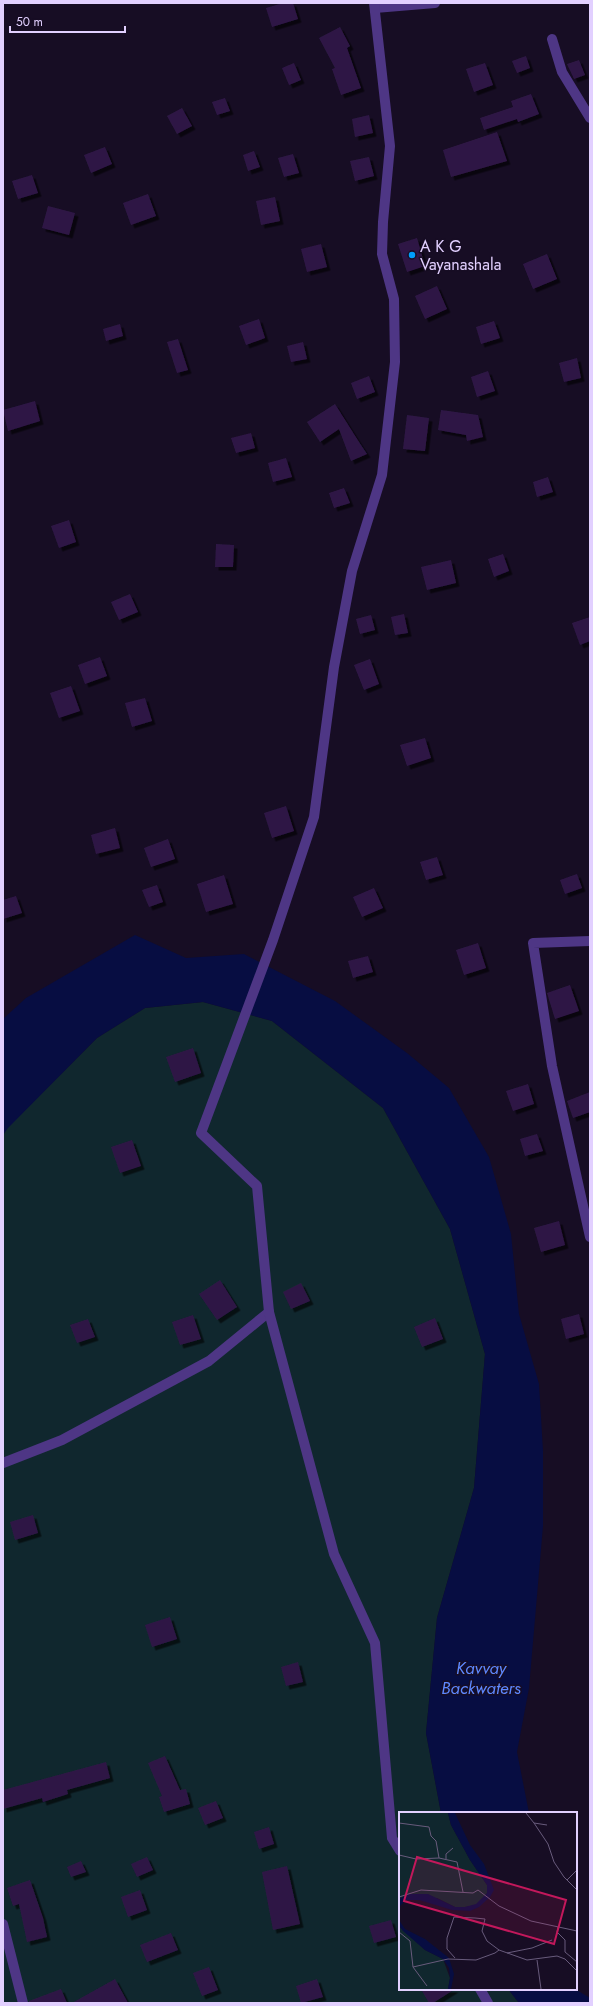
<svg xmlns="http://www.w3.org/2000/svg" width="593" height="2006" font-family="Jost,sans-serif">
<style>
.green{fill:#10272e}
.water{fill:#070d42}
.building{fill:#2e1845;filter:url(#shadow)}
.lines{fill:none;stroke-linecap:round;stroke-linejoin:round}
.minor{stroke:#4e3685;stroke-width:10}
.tertiary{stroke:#4e3685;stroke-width:10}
.poi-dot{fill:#009efb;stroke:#170d24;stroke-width:1.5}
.labels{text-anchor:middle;stroke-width:3;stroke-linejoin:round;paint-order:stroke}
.poi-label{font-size:16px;fill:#e2d0ff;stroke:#170d24;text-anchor:start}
.water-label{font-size:17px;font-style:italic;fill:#5e88ff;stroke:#170d24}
.inset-road{fill:none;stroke:#685b7c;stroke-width:1}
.view{fill:#c2185b;fill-opacity:0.15;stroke:#c2185b;stroke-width:2}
.inset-edge{fill:none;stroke:#e2d0ff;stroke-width:2}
</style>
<defs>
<filter id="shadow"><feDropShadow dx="3.5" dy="3.5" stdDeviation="0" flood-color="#0009"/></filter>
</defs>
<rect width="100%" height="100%" fill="#170d24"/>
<!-- green -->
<path class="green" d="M 203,1002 L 272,1021 L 383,1108 L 450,1229 L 485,1354 L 474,1488 L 437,1618 L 426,1733 L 441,1813 L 400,1813 L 400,1989 L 508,1989 L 519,2003 L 3,2003 L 3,1135 L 7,1128 L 97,1038 L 145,1008 Z"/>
<!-- water -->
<g class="water">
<path d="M 135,935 L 186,958 L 244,954 L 335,1001 L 407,1053 L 449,1088 L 489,1157 L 511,1234 L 519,1314 L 539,1384 L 543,1451 L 543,1526 L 529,1688 L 517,1752 L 529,1813 L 441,1813 L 426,1733 L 437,1618 L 474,1488 L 485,1354 L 450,1229 L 383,1108 L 272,1021 L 203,1002 L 145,1008 L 97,1038 L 8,1128 L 3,1135 L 3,1019 L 26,998 Z"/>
<path d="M 508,1989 L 575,1989 L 590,1998 L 590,2003 L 519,2003 Z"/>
</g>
<!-- building -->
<g class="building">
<path d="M 283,3 L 293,3 L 298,19 L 272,27 L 266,8 Z"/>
<path d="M 340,27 L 350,46 L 347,48 L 361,88 L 341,95 L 332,69 L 335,68 L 319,38 Z"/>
<path d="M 526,56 L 530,68 L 517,73 L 512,61 Z"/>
<path d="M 579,60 L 585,75 L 574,79 L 567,64 Z"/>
<path d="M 294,63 L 301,80 L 289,85 L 282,68 Z"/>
<path d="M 485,63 L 493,85 L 474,92 L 466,69 Z"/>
<path d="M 531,94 L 539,114 L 518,122 L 517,119 L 484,130 L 480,118 L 513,107 L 511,101 Z"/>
<path d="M 225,98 L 230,111 L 217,115 L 212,102 Z"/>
<path d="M 182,108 L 192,126 L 177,134 L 167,116 Z"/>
<path d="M 369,115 L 373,133 L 355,137 L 352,119 Z"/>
<path d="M 497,132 L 507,161 L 451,177 L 443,150 Z"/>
<path d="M 105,147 L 112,164 L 91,173 L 84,155 Z"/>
<path d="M 254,151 L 260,167 L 248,171 L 243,155 Z"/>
<path d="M 293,154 L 299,173 L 284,177 L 278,158 Z"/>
<path d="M 369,157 L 374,176 L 355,181 L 350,161 Z"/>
<path d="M 32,175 L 38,193 L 18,199 L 12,181 Z"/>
<path d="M 148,194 L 156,216 L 131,225 L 123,203 Z"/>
<path d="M 275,197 L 280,221 L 261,225 L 256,201 Z"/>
<path d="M 48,206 L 75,213 L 69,235 L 42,228 Z"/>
<path d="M 417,238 L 425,266 L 407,272 L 398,244 Z"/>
<path d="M 321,244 L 327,267 L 307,272 L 301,249 Z"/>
<path d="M 547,254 L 557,279 L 533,289 L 523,264 Z"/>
<path d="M 437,286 L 447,309 L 425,319 L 415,296 Z"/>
<path d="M 259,319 L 265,338 L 246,345 L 239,326 Z"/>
<path d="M 494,321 L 500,338 L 481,344 L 476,327 Z"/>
<path d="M 120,324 L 123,336 L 106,341 L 103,329 Z"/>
<path d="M 178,339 L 188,370 L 177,373 L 167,342 Z"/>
<path d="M 303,342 L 307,359 L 291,362 L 287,346 Z"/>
<path d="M 577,358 L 581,378 L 564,382 L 559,363 Z"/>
<path d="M 488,371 L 495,391 L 477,397 L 471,377 Z"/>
<path d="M 369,376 L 375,392 L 357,399 L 351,383 Z"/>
<path d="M 35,401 L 40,421 L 8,431 L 3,410 Z"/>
<path d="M 335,404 L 359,442 L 367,454 L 351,461 L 339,429 L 320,442 L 307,422 Z"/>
<path d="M 441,410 L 478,415 L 483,437 L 467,441 L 466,435 L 438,430 Z"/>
<path d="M 407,415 L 429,418 L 425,451 L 403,449 Z"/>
<path d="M 251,433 L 255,448 L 236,453 L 231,438 Z"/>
<path d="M 286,458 L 292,477 L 273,482 L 268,463 Z"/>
<path d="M 548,477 L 553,492 L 537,497 L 533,482 Z"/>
<path d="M 344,488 L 350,503 L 334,508 L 329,493 Z"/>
<path d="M 69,520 L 76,542 L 59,548 L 51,526 Z"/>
<path d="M 216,544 L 234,545 L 233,567 L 215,567 Z"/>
<path d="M 503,554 L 509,571 L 494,577 L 488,559 Z"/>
<path d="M 451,560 L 456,583 L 427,590 L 421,567 Z"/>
<path d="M 130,594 L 138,612 L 119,620 L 111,602 Z"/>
<path d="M 404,614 L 408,633 L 395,635 L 391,617 Z"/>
<path d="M 371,615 L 375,630 L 360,634 L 356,619 Z"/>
<path d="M 590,617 L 590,641 L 580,645 L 572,623 Z"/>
<path d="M 100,657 L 107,676 L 85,684 L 78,665 Z"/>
<path d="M 370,659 L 379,684 L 364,690 L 354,665 Z"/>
<path d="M 71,686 L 80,711 L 59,718 L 50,693 Z"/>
<path d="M 145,698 L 152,721 L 132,727 L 125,703 Z"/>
<path d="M 425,738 L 431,758 L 407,766 L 400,745 Z"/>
<path d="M 286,806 L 294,831 L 272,838 L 264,813 Z"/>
<path d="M 115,828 L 120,848 L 96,854 L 91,835 Z"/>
<path d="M 168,839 L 175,859 L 151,867 L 144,848 Z"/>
<path d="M 437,857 L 443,875 L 426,880 L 420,862 Z"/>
<path d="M 577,874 L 582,888 L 565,894 L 560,880 Z"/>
<path d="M 224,875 L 233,904 L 206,912 L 197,884 Z"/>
<path d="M 157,885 L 163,902 L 149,907 L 142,890 Z"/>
<path d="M 374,888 L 383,908 L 362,917 L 353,897 Z"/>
<path d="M 16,896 L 22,913 L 3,919 L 3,900 Z"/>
<path d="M 478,943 L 486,968 L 464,975 L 456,950 Z"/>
<path d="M 368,956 L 373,972 L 353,978 L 348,961 Z"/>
<path d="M 570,985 L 579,1011 L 555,1019 L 547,993 Z"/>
<path d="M 193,1048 L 201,1073 L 175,1082 L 166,1057 Z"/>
<path d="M 528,1084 L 534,1104 L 513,1111 L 506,1091 Z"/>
<path d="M 590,1092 L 590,1112 L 573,1118 L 567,1101 Z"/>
<path d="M 537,1134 L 543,1151 L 525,1156 L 520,1139 Z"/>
<path d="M 132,1140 L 141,1166 L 120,1173 L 111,1147 Z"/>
<path d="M 559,1221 L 565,1245 L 541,1252 L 534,1228 Z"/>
<path d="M 220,1280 L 237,1307 L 217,1320 L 199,1294 Z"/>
<path d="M 301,1283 L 310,1301 L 291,1309 L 283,1292 Z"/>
<path d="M 579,1314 L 584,1334 L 566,1339 L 561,1319 Z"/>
<path d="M 193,1315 L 201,1339 L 180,1345 L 172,1322 Z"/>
<path d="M 435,1318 L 443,1339 L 422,1347 L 414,1327 Z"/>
<path d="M 88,1319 L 95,1337 L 77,1343 L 70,1325 Z"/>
<path d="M 33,1515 L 38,1533 L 15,1540 L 10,1522 Z"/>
<path d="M 170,1617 L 177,1639 L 152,1647 L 145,1625 Z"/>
<path d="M 298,1662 L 303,1682 L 286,1686 L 281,1667 Z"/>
<path d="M 165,1756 L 180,1790 L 186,1789 L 190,1804 L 164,1812 L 159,1797 L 162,1796 L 148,1763 Z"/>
<path d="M 106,1762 L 110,1778 L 67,1790 L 68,1794 L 43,1802 L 42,1798 L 3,1809 L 3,1790 Z"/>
<path d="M 216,1801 L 223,1818 L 205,1825 L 198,1808 Z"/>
<path d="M 269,1827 L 274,1844 L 259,1849 L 254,1832 Z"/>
<path d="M 147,1857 L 153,1870 L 137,1877 L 131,1864 Z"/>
<path d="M 81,1861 L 86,1872 L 71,1877 L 67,1867 Z"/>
<path d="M 287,1866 L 300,1924 L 273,1930 L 262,1872 Z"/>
<path d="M 30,1880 L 43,1918 L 47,1937 L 27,1942 L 19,1904 L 13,1906 L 7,1888 Z"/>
<path d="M 140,1890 L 147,1910 L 128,1917 L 121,1897 Z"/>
<path d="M 391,1920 L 396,1937 L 374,1943 L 369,1926 Z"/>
<path d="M 171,1933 L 178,1950 L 147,1962 L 140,1945 Z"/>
<path d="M 209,1967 L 218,1990 L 202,1996 L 193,1973 Z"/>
<path d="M 115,1979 L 128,2003 L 72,2003 Z"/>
<path d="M 317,1979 L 323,1997 L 301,2003 L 296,1986 Z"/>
<path d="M 61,1989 L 67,2003 L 29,2003 L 29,2001 Z"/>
<path d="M 421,1989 L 455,1989 L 433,2003 L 429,2003 Z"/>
</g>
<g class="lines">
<!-- minor -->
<g class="minor">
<path d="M 375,8 L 435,3"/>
<path d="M 552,39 L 562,72 L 590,118"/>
<path d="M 590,941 L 533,943 L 552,1066 L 590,1237"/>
<path d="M 3,1463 L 62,1440 L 209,1361 L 269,1312"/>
<path d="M 3,1924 L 23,2003"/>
</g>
<!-- tertiary -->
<g class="tertiary">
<path d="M 374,3 L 390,146 L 383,222 L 382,254 L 394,299 L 395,362 L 382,475 L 352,571 L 334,667 L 314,817 L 273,940 L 201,1133 L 257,1186 L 269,1312 L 334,1554 L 375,1643 L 392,1838 L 400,1851"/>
<path d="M 480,1989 L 488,2003"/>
</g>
</g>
<!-- markers -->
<circle class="poi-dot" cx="412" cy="255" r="4"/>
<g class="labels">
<!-- poi labels -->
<g class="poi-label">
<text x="420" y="252">A K G<tspan x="420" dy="18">Vayanashala</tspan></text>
</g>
<!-- water labels -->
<g class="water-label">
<text x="481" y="1674">Kavvay<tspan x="481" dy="20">Backwaters</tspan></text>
</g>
</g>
<!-- overview -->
<g transform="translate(399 1812)">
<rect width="178" height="178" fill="#170d24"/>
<path d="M 0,1 L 49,1 L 52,13 L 71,48 L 88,73 L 88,81 L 86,86 L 77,93 L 66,95 L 56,95 L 38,86 L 0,87 ZM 0,114 L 26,138 L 44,147 L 51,166 L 49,177 L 0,177 Z" fill="#10272e"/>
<path d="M 49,1 L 56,1 L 71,33 L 85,52 L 95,78 L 91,85 L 80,95 L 71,99 L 53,98 L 20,88 L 7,88 L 0,95 L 0,87 L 10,82 L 29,82 L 56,95 L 66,95 L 77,92 L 88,81 L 88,73 L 71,48 L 52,13 ZM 0,108 L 6,117 L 26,127 L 50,146 L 55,162 L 52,177 L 49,177 L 51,166 L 50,156 L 44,147 L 26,138 L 4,119 L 0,114 Z" fill="#070d42"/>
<path class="inset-road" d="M 127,1 L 135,11 L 148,13M 0,11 L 30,15 L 32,24 L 37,29 L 40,46 L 58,50 L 64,80M 135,11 L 149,32 L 155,50 L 165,65 L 178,78M 0,43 L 17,47 L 40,46M 47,47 L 47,42 L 54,36M 168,68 L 178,58M 0,85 L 22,78 L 74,81 L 79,78 L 100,94 L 132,109 L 178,119M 159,115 L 158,120 L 166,128 L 166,140 L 178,150M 0,120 L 11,129 L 14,155 L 28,174M 108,141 L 133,136 L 153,128M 56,146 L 48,137 L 48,126 L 55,105 L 76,106 L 86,107 L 83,119 L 88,129 L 100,138 L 128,148 L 158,144 L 166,147 L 178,159M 138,148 L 142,177M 14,155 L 49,147 L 77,148 L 96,141 L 100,138"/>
<path class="view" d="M 18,45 L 167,88 L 155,132 L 5,89 Z"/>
<rect width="178" height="178" class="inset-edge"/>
</g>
<!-- border -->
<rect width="593" height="2006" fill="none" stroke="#e2d0ff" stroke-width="8"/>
<!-- scale -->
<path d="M10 26v6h115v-6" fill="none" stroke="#e2d0ff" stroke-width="2"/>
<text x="16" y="26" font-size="12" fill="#e2d0ff" stroke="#170d24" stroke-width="3" paint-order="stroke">50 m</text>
</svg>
